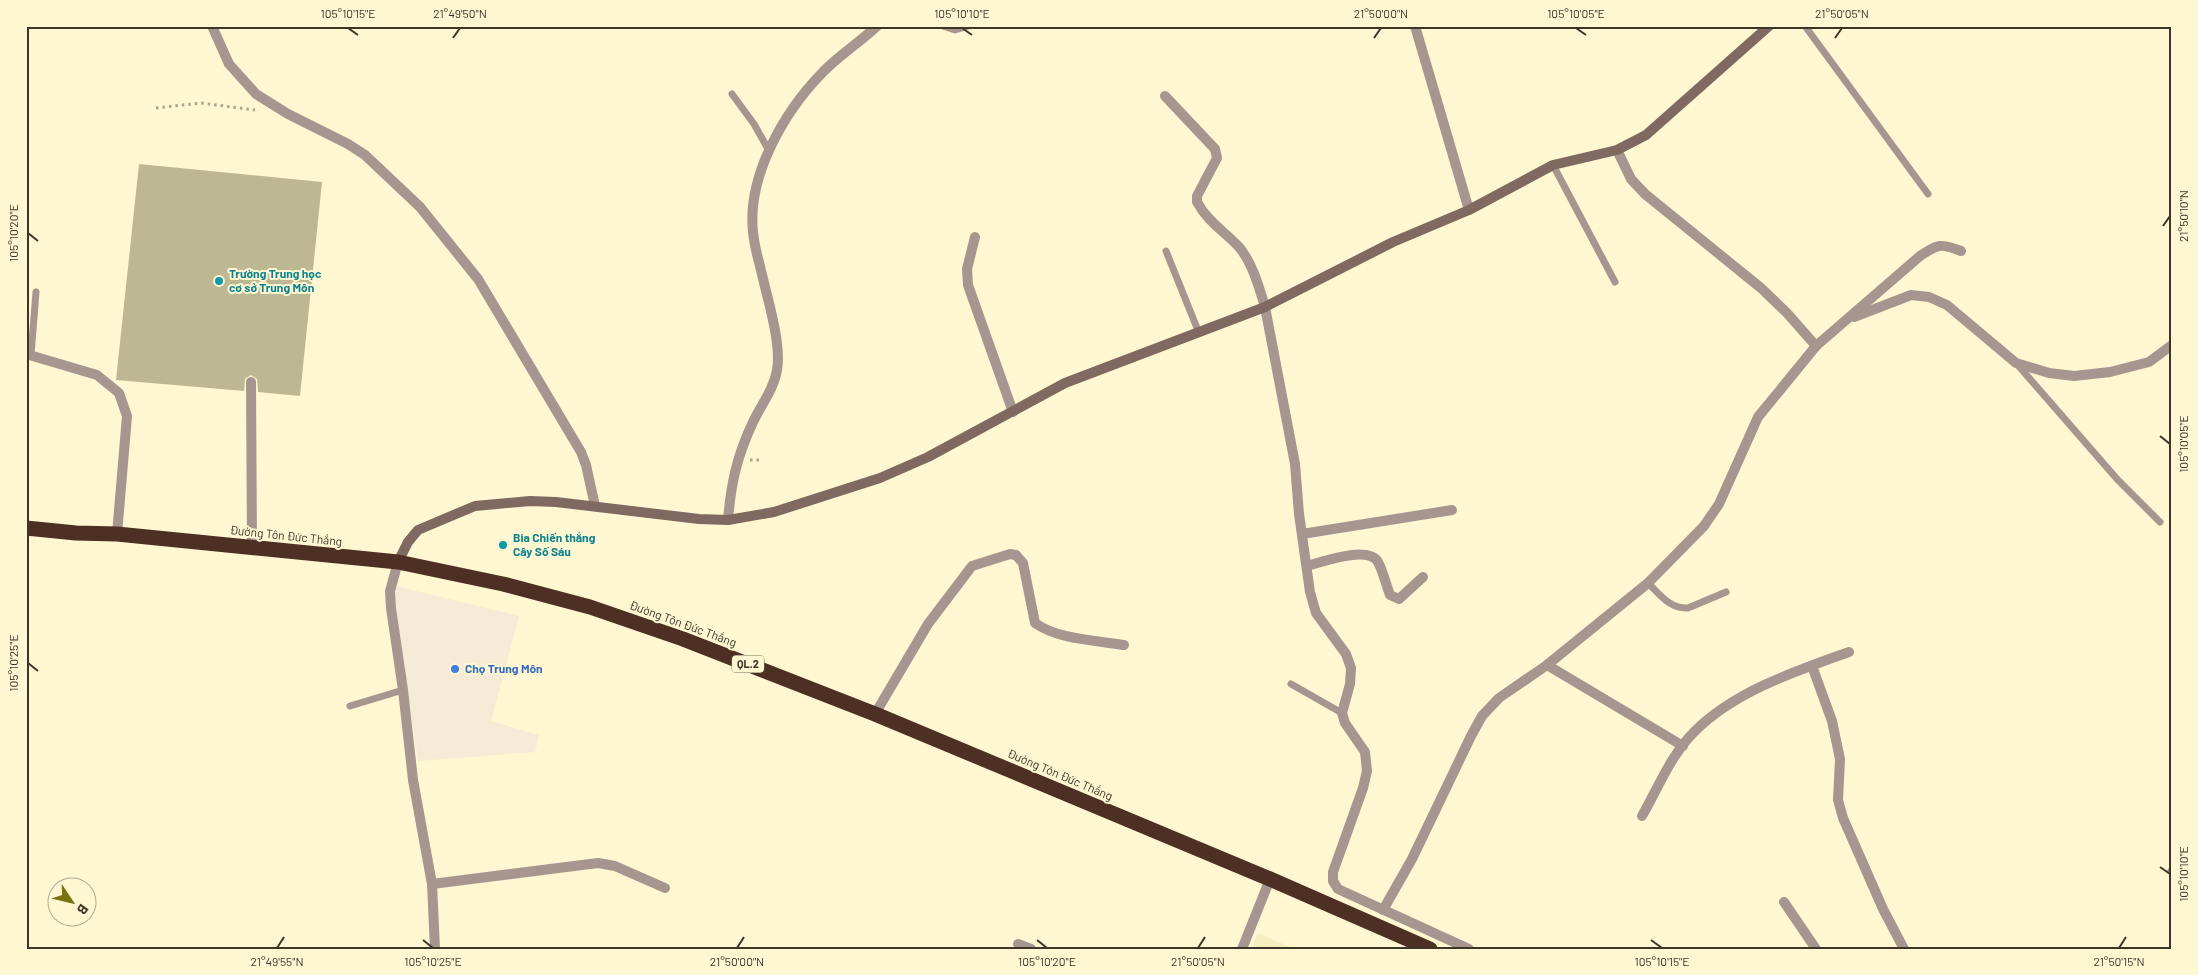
<svg xmlns="http://www.w3.org/2000/svg" width="2198" height="975" font-family="Barlow,sans-serif">
<style>
.commercial{fill:#f6ebd6}
.built{fill:#f6eec1}
.building{fill:#bdb793}
.lines{fill:none;stroke-linecap:round;stroke-linejoin:round}
.path{stroke:#aca78b;stroke-width:3;stroke-dasharray:2.5 4;stroke-linecap:butt}
.lane{stroke:#a79690;stroke-width:7}
.street{stroke:#a79690;stroke-width:10}
.secondary{stroke:#806960;stroke-width:10}
.highway{stroke:#4d2f23;stroke-width:15}
.ticks{fill:none;stroke:#3a3728;stroke-width:2}
.culture-dot{fill:#0f9aa8;stroke:#fef7d2;stroke-width:2}
.shop-dot{fill:#3f7fe0;stroke:#fef7d2;stroke-width:2}
.labels{text-anchor:middle;stroke-width:4;stroke-linejoin:round;paint-order:stroke}
.shield{fill:#fef7d2;stroke:#75715b;stroke-width:1}
.shield-label{font-size:11px;font-weight:bold;fill:#3a3728}
.culture-label{font-size:12px;font-weight:bold;fill:#0d838f;stroke:#fef7d2;text-anchor:start}
.street-label{font-size:12px;fill:#3a3728;stroke:#fef7d2}
.shop-label{font-size:12px;font-weight:bold;fill:#366cbe;stroke:#fef7d2;text-anchor:start}
.neatline{fill:none;stroke:#3a3728;stroke-width:2}
.ticks-label{font-size:12px;text-anchor:middle;fill:#3a3728}
</style>
<rect width="100%" height="100%" fill="#fef7d2"/>
<!-- commercial -->
<path class="commercial" d="M 396,586 L 519,616 L 491,721 L 539,735 L 535,752 L 418,761 L 395,601 Z"/>
<!-- built -->
<path class="built" d="M 1258,933 L 1295,949 L 1251,949 Z"/>
<!-- building -->
<path class="building" d="M 139,164 L 322,182 L 300,396 L 258,392 L 257,379 L 251,375 L 245,379 L 244,391 L 116,380 Z"/>
<g class="lines">
<!-- path -->
<g class="path">
<path d="M 156,108 L 201,103 L 255,110"/>
<path d="M 750,460 L 759,460"/>
</g>
<!-- lane -->
<g class="lane">
<path d="M 943,26 L 955,30 L 968,26"/>
<path d="M 1805,26 L 1928,194"/>
<path d="M 732,94 L 754,124 L 768,149"/>
<path d="M 1553,165 L 1615,282"/>
<path d="M 1166,251 L 1199,333"/>
<path d="M 31,355 L 36,292"/>
<path d="M 2016,363 L 2117,479 L 2160,522"/>
<path d="M 1648,583 C 1660,595 1670,609 1688,608 L 1726,592"/>
<path d="M 1291,684 L 1342,713"/>
<path d="M 350,706 L 403,690"/>
<path d="M 2171,871 L 2172,870"/>
</g>
<!-- street -->
<g class="street">
<path d="M 212,26 L 229,64 L 256,94 L 288,114 L 348,144 L 365,155 L 420,207 L 478,279 L 581,452 L 586,465 L 595,506"/>
<path d="M 1415,26 L 1469,210"/>
<path d="M 1165,96 L 1215,149 L 1217,158 L 1197,196 L 1197,202 C 1207,221 1225,232 1239,247 C 1253,264 1259,287 1265,307 L 1295,464 L 1299,514 L 1310,592 L 1316,613 L 1346,654 L 1351,668 L 1350,684 L 1342,713 L 1345,723 L 1365,752 L 1367,771 L 1363,788 L 1333,872 L 1333,881 L 1338,889 L 1469,949"/>
<path d="M 1617,150 L 1631,179 L 1645,194 L 1761,288 L 1787,313 L 1816,346"/>
<path d="M 975,237 L 967,269 L 968,285 L 1013,412"/>
<path d="M 1854,317 L 1911,295 L 1929,297 L 1947,305 L 2016,363 L 2049,373 L 2074,376 L 2110,372 L 2149,362 L 2172,345"/>
<path d="M 26,354 L 97,375 L 119,393 L 127,416 L 117,534"/>
<path d="M 251,382 L 252,548"/>
<path d="M 728,520 C 731,483 737,456 753,422 C 761,405 774,389 777,370 C 782,343 766,294 760,266 C 757,255 754,243 753,232 C 747,176 784,112 822,73 C 838,56 859,43 877,26"/>
<path d="M 1302,534 L 1452,510"/>
<path d="M 398,562 L 390,591 L 391,608 L 403,690 L 413,780 L 432,884 L 435,949"/>
<path d="M 1307,566 C 1322,562 1368,545 1378,562 C 1383,571 1386,585 1390,595 L 1399,599 L 1423,577"/>
<path d="M 1547,665 L 1683,746"/>
<path d="M 1812,666 L 1832,721 L 1840,759 L 1838,800 L 1843,818 L 1883,909 L 1904,949"/>
<path d="M 875,714 L 928,624 L 972,566 L 1010,554 L 1016,555 L 1023,563 L 1035,623 C 1059,640 1095,640 1124,645"/>
<path d="M 1642,816 C 1658,788 1671,755 1694,732 C 1735,691 1796,671 1849,652"/>
<path d="M 432,884 L 598,863 L 615,866 L 665,888"/>
<path d="M 1784,902 L 1816,949"/>
<path d="M 1383,910 L 1412,859 L 1471,736 L 1482,716 L 1499,698 L 1547,665 L 1648,583 L 1704,526 L 1719,504 L 1758,417 L 1816,346 L 1920,256 C 1938,244 1940,243 1961,251"/>
<path d="M 1018,944 L 1031,949"/>
<path d="M 1242,949 L 1270,879"/>
</g>
<!-- secondary -->
<path class="secondary" d="M 398,562 L 408,542 L 418,530 L 475,506 L 530,501 L 556,502 L 699,519 L 728,520 L 774,512 L 880,478 L 928,457 L 1065,383 L 1265,307 L 1393,242 L 1469,210 L 1553,165 L 1617,150 L 1646,135 L 1769,26"/>
<!-- highway -->
<path class="highway" d="M 26,528 L 76,533 L 117,534 L 398,562 L 503,584 L 590,607 L 683,639 L 875,714 L 1270,879 L 1430,949"/>
</g>
<!-- ticks -->
<path class="ticks" d="M 348,28 L 358,35M 962,28 L 972,35M 1576,28 L 1586,35M 453,38 L 460,28M 1374,38 L 1381,28M 1835,38 L 1842,28M 2163,226 L 2170,216M 28,233 L 38,241M 2160,436 L 2170,444M 28,663 L 38,671M 2160,867 L 2170,874M 423,940 L 433,948M 1037,940 L 1047,948M 1651,940 L 1662,948M 277,948 L 284,937M 737,948 L 744,937M 1198,948 L 1205,937M 2119,948 L 2126,937"/>
<!-- markers -->
<g class="culture-dot">
<circle cx="219" cy="281" r="5"/>
<circle cx="503" cy="545" r="5"/>
</g>
<circle class="shop-dot" cx="455" cy="669" r="5"/>
<g class="labels">
<!-- shield labels -->
<rect class="shield" x="732" y="655.5" width="32" height="17" rx="4"/>
<g class="shield-label">
<text x="748" y="668">QL.2</text>
</g>
<!-- culture labels -->
<g class="culture-label">
<text x="229" y="278">Trường Trung học<tspan x="229" dy="14">cơ sở Trung Môn</tspan></text>
<text x="513" y="542">Bia Chiến thắng<tspan x="513" dy="14">Cây Số Sáu</tspan></text>
</g>
<!-- street labels -->
<g class="street-label">
<text transform="translate(286 536) rotate(6)" y="4">Đường Tôn Đức Thắng</text>
<text transform="translate(683 624) rotate(20)" y="4">Đường Tôn Đức Thắng</text>
<text transform="translate(1060 775) rotate(23)" y="4">Đường Tôn Đức Thắng</text>
</g>
<!-- shop labels -->
<g class="shop-label">
<text x="465" y="673">Chọ Trung Môn</text>
</g>
</g>
<!-- border -->
<rect width="2198" height="975" fill="none" stroke="#fef7d2" stroke-width="55"/>
<!-- north arrow -->
<g transform="translate(72 902) rotate(125)"><circle r="24" fill="#fef7d2" stroke="#b0aa8e"/>
<path d="M0-4L9 19L0 12L-9 19Z" fill="#787213"/>
<text y="-8" font-size="14" font-weight="bold" text-anchor="middle" fill="#3a3728">B</text>
</g>
<rect x="28" y="28" width="2142" height="920" class="neatline"/>
<g class="ticks-label">
<text x="348" y="18">105°10'15"E</text>
<text x="460" y="18">21°49'50"N</text>
<text x="962" y="18">105°10'10"E</text>
<text x="1381" y="18">21°50'00"N</text>
<text x="1576" y="18">105°10'05"E</text>
<text x="1842" y="18">21°50'05"N</text>
<text transform="translate(2184 216) rotate(-90)" y="4">21°50'10"N</text>
<text transform="translate(14 233) rotate(-90)" y="4">105°10'20"E</text>
<text transform="translate(2184 444) rotate(-90)" y="4">105°10'05"E</text>
<text transform="translate(14 663) rotate(-90)" y="4">105°10'25"E</text>
<text transform="translate(2184 874) rotate(-90)" y="4">105°10'10"E</text>
<text x="277" y="966">21°49'55"N</text>
<text x="433" y="966">105°10'25"E</text>
<text x="737" y="966">21°50'00"N</text>
<text x="1047" y="966">105°10'20"E</text>
<text x="1198" y="966">21°50'05"N</text>
<text x="1662" y="966">105°10'15"E</text>
<text x="2119" y="966">21°50'15"N</text>
</g>
</svg>
